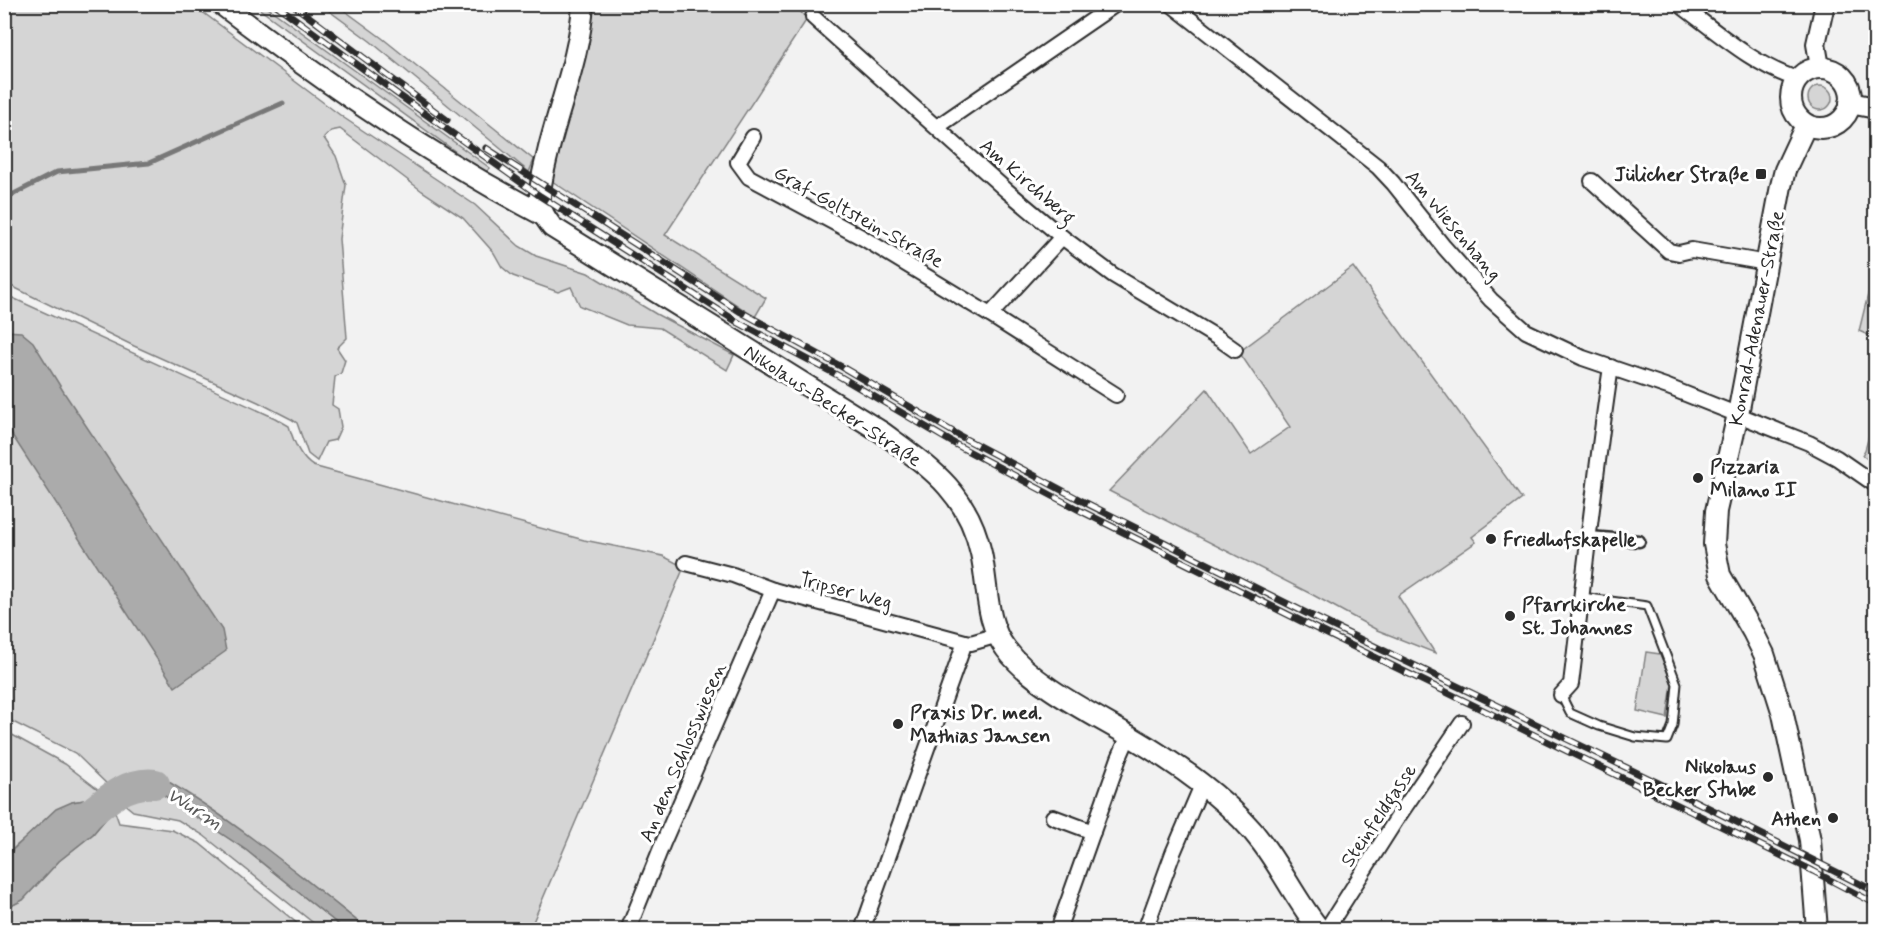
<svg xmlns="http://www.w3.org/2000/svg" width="1880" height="934" font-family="Mynerve,sans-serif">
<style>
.green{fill:#d5d5d5;stroke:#808080;stroke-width:1.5}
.water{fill:#ababab;stroke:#787878;stroke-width:1.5}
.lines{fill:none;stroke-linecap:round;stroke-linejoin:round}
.stream{stroke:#787878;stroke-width:5}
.river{stroke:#ababab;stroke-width:30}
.service-casing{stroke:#2b2b2b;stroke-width:11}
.pedestrian-casing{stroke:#2b2b2b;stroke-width:15}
.minor-casing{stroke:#2b2b2b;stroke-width:18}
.tertiary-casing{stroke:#2b2b2b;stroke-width:22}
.secondary-casing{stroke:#2b2b2b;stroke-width:24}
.service{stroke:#fff;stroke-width:7}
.pedestrian{stroke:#fff;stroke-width:10}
.minor{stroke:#fff;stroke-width:14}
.tertiary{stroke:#fff;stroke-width:18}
.secondary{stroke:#fff;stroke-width:20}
.rail-casing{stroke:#2b2b2b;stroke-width:7}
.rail{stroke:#fff;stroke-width:4.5;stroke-dasharray:14;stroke-linecap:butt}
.poi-dot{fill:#2b2b2b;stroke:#fff;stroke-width:2}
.labels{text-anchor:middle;stroke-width:6;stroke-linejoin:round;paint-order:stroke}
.poi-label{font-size:20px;font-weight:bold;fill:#2b2b2b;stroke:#fff;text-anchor:start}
.street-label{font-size:20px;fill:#2b2b2b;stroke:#fff}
.water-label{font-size:21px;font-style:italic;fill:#585858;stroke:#fff}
</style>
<rect width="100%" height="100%" fill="#f2f2f2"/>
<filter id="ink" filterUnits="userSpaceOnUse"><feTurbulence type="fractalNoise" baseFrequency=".0167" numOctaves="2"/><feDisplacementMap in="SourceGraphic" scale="12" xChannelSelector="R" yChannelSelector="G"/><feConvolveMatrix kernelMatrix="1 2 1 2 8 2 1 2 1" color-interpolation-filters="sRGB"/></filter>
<g filter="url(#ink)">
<!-- green -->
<g class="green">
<path d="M 4,5 L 193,5 L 344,118 L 475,205 L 519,246 L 536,256 L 588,273 L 656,314 L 734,355 L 727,370 L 660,328 L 627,325 L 580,306 L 571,287 L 558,292 L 513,276 L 502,267 L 494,253 L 463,218 L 422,191 L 340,129 L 331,131 L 324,138 L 336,156 L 346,185 L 339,239 L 347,338 L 337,348 L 345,360 L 341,373 L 335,377 L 332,405 L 338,409 L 341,427 L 335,440 L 326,442 L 317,461 L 308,454 L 297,423 L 291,419 L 258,402 L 134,346 L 5,283 Z"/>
<path d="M 254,5 L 264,5 L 490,168 L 486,172 L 478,168 Z"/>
<path d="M 321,5 L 337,5 L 382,38 L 534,160 L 529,172 L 370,41 Z"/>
<path d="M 590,5 L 794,5 L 807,19 L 665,235 L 766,298 L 755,317 L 552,181 L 559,148 L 589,43 Z"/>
<circle cx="1820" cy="98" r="12"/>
<path d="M 1875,266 L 1876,267 L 1875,338 L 1859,331 Z"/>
<path d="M 1353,267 L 1522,499 L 1472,537 L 1476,542 L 1398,596 L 1435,653 L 1377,630 L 1313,595 L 1109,491 L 1207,389 L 1251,454 L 1290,427 L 1239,352 Z"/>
<path d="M 4,294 L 275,418 L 289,426 C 293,440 300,458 313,466 L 584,540 L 663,556 L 684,567 L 530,929 L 367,929 L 304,878 L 217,813 L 157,775 L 136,777 L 122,781 L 111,788 L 75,753 L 5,718 Z"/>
<path d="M 1875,415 L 1875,464 L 1862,455 L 1865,450 Z"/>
<path d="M 1646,652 L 1660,654 L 1672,684 L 1667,718 L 1637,711 Z"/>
<path d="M 5,731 L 65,764 L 99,790 L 91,799 L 72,802 L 17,845 L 5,857 Z"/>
<path d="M 147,791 L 162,794 L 246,850 L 344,929 L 321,929 L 203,835 L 178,820 L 133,811 L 122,802 L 135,793 Z"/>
<path d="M 114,809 L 119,823 L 172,830 L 199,843 L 304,929 L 5,930 L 5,909 L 23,900 L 59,861 L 93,834 Z"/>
</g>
<!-- water -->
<g class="water">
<path d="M 5,331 L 21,332 L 33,342 L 65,394 L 222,630 L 226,651 L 175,687 L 5,424 Z"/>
<path d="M 157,775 C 232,818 300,875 367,929 L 344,929 L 246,850 L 162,794 C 143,790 138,792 122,802 L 111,788 C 126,779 139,776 157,775 Z"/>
<path d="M 99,790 L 114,809 L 93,834 L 59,861 L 23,900 L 5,909 L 5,857 L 56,809 L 72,802 L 91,799 Z"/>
</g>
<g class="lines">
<!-- stream -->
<path class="stream" d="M 4,199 L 57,172 L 149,163 L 283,103"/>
<!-- river -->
<path class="river" d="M 75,826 C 98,808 123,780 155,784"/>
<!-- service casing -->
<g class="service-casing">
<path id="service" d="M 1561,695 L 1570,713 L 1599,726 L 1635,737 L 1667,740 L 1673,725 L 1677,684 L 1647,606 L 1582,597"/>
</g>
<!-- pedestrian casing -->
<g class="pedestrian-casing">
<path id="pedestrian" d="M 1589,537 L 1639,541"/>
</g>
<!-- minor casing -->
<g class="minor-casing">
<g id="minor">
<path d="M 1171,4 L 1378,167 L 1393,183 L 1444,247 L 1491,300 L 1526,331 L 1583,358 L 1668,387 L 1809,443 L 1837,458 L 1876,485"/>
<path d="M 1679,4 C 1716,31 1753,65 1797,79"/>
<path d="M 813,17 L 1006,190 L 1062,237 L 1113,275 L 1218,338 L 1235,350"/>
<path d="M 937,127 L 1116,4"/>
<path d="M 753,137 L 738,162 L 749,177 L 863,238 L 990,315 L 1116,395"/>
<path d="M 1592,181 L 1669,251 L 1679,253 L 1692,250 L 1767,263"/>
<path d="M 990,315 L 1062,237"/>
<path d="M 686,563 L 733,575 L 773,590 L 965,642 L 971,643 L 998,635"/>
<path d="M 1561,695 L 1571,684 C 1584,578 1595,472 1611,367"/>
<path d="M 1053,817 L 1093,832"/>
<path d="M 628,930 L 663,843 L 773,590"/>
<path d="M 862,930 L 965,642"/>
<path d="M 1058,930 L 1119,758 L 1129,735"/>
<path d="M 1145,930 L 1173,853 L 1202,785"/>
<path d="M 1326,930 L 1396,820 L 1462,723"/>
</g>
</g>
<!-- tertiary casing -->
<g class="tertiary-casing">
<path id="tertiary" d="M 1820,67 L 1816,44 L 1825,4"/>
</g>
<!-- secondary casing -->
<g class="secondary-casing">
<g id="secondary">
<path d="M 221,4 C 322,81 431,157 543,215"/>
<path d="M 583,4 C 580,54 561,100 549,148 C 545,166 539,184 540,202 C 541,212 546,219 552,227 L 883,433 C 929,467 968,492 981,553 C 988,584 985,622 1006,649 C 1033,685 1089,712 1128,735 C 1157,752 1188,772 1214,794 C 1231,808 1249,825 1262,843 C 1283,871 1297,902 1320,930"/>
<circle cx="1821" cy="98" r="30"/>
<path d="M 1850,103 L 1876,108"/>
<path d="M 1806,125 L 1785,170 L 1781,186 L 1738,414 L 1716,511 L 1714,544 L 1720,575 L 1753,632 L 1764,654 L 1783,714 L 1810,840 L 1817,930"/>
</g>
</g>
<!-- service -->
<use href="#service" class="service"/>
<!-- pedestrian -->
<use href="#pedestrian" class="pedestrian"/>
<!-- minor -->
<use href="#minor" class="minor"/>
<!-- tertiary -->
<use href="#tertiary" class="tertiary"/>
<!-- secondary -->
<use href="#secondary" class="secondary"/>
<!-- rail casing -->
<g class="rail-casing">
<g id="rail">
<path d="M 275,4 L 396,93 L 540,196 L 739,323 L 839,376 L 955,444 L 1083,512 L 1313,627 L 1813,871 L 1876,904"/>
<path d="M 292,4 L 447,120"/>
<path d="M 486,148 L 741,312 L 842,367 L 960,436 L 1086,503 L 1314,617 L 1677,792 L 1876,892"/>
</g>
</g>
<!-- rail -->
<use href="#rail" class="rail"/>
</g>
</g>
<!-- markers -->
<g class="poi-dot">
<rect x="1755" y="168" width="12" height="12" rx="3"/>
<circle cx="1698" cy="478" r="6"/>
<circle cx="1491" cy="539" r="6"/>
<circle cx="1510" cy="616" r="6"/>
<circle cx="898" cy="724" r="6"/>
<circle cx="1768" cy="777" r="6"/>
<circle cx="1833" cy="818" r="6"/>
</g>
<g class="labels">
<!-- poi labels -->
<g class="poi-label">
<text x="1749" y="181" text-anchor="end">Jülicher Straße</text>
<text x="1710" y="473">Pizzaria<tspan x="1710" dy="23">Milano II</tspan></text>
<text x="1503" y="546">Friedhofskapelle</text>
<text x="1522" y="611">Pfarrkirche<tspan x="1522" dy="23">St. Johannes</tspan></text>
<text x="910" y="719">Praxis Dr. med.<tspan x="910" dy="23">Mathias Jansen</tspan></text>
<text x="1756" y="773" text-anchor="end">Nikolaus<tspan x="1756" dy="23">Becker Stube</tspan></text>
<text x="1821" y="825" text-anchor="end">Athen</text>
</g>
<!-- street labels -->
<g class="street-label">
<text transform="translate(1028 181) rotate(41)" y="7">Am Kirchberg</text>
<text transform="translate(859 216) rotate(29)" y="7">Graf-Goltstein-Straße</text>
<text transform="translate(1454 225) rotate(50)" y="7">Am Wiesenhang</text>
<text transform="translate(1756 318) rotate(-79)" y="7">Konrad-Adenauer-Straße</text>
<text transform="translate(833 405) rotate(33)" y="7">Nikolaus-Becker-Straße</text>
<text transform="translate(846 590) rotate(15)" y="7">Tripser Weg</text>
<text transform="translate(682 752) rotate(-67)" y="7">An den Schlosswiesen</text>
<text transform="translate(1378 815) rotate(-56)" y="7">Steinfeldgasse</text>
</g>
<!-- water labels -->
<g class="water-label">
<text transform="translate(195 808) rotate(32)" y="7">Wurm</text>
</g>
</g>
<!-- margin -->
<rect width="1880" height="934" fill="none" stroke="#fff" stroke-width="24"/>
<rect x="12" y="12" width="1856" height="910" fill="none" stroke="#2b2b2b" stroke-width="2" filter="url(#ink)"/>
</svg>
